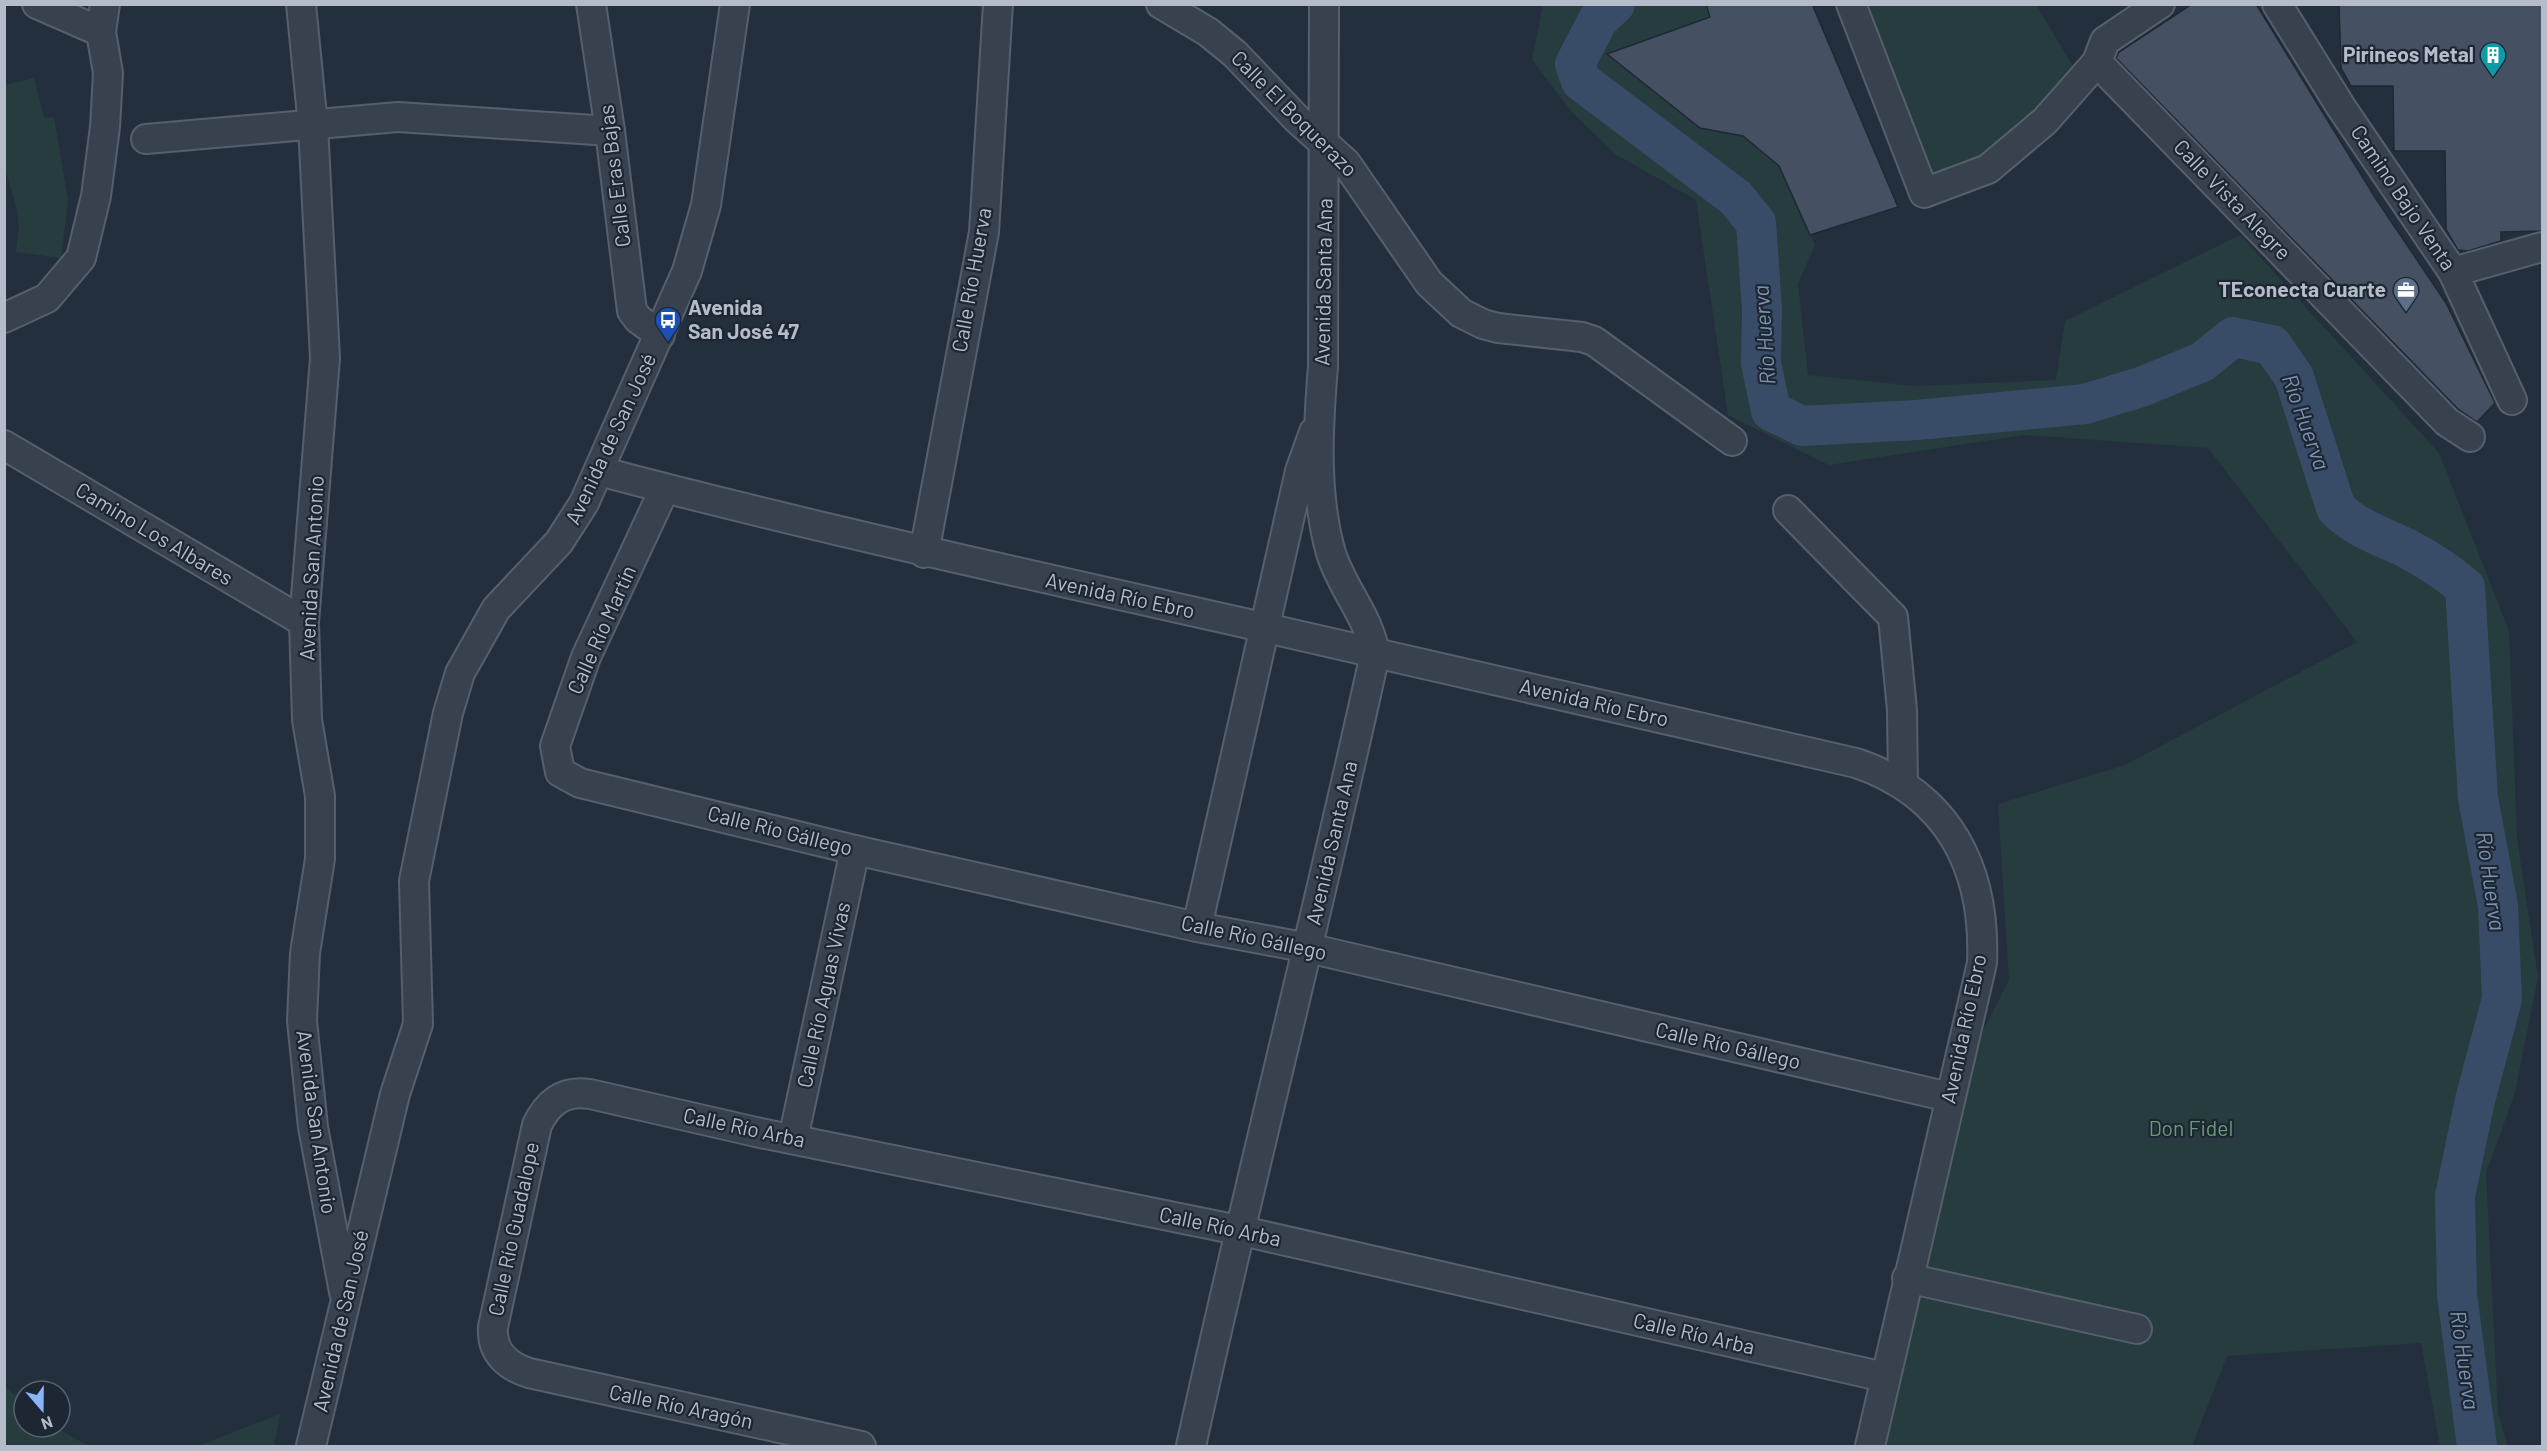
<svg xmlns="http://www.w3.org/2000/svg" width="2547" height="1451" font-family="Barlow,sans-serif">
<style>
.green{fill:#263c3f}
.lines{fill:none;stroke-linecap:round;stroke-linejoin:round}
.river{stroke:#394c67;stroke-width:40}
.building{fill:#455162;stroke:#1f2835;stroke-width:1.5}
.minor-casing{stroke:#565f6c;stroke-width:32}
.minor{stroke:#38414e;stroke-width:28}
.labels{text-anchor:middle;stroke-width:4.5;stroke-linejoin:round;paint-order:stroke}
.poi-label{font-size:21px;font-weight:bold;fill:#b4bcc9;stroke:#1d2633;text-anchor:end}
.street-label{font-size:21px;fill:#b4bcc9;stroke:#1d2633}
.park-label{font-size:21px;fill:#6b9a76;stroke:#1d2633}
.water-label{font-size:22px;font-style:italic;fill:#7c92b1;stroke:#1d2633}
</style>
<rect width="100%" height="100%" fill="#242f3e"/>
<!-- green -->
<g class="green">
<path d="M 1543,5 L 1706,5 L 1710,17 L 1607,54 L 1700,128 L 1743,136 L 1779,166 L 1815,245 L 1798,284 L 1808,375 L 1915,386 L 2056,380 L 2065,321 L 2240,235 L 2439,453 L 2509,631 L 2517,838 L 2538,977 L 2515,1093 L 2486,1173 L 2498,1413 L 2508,1446 L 2440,1446 L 2421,1343 L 2227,1356 L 2192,1446 L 1870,1446 L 1949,1097 L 2009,980 L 1998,804 L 2125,765 L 2357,642 L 2208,448 L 2024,435 L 1829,465 L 1728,415 L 1696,200 L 1615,154 L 1571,111 L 1532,60 Z"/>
<path d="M 1851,5 L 2036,5 L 2071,63 L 2084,77 L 2045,121 L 1924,193 Z"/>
<path d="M 34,78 L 44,118 L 54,117 L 68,200 L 61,258 L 16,252 L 19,227 L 17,210 L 5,169 L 5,85 Z"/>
<path d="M 4,1386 L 24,1403 L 24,1427 L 55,1427 L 89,1446 L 5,1446 Z"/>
<path d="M 280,1414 L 274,1446 L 198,1446 Z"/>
</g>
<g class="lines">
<!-- river -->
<path class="river" d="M 1615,4 L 1598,20 L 1575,64 L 1581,81 L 1736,198 L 1756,223 L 1762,309 L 1761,363 L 1771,411 L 1802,426 L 1917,420 L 2085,404 L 2141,387 L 2202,362 L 2233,337 L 2272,345 L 2294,377 L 2336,508 C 2355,528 2381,536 2406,548 C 2427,559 2447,572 2465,587 L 2478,798 L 2498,906 L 2502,999 L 2475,1100 L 2455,1196 L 2457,1295 L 2477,1446"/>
</g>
<!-- building -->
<g class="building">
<path d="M 1706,4 L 1812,4 L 1898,207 L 1810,235 L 1779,166 L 1743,136 L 1700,128 L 1607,54 L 1710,17 Z"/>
<path d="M 2192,4 L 2256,4 L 2376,199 L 2446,303 L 2495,403 L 2477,422 L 2458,409 L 2116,58 L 2119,52 Z"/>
<path d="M 2339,4 L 2542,4 L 2542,231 L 2501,232 L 2501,241 L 2468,251 L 2458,250 L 2446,229 L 2445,151 L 2394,151 L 2393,86 L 2351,86 L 2341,68 Z"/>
</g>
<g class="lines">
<!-- minor casing -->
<g class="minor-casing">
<g id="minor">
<path d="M 37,4 L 101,32"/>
<path d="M 301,4 L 313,126 L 325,358 L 304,622 L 307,720 L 320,796 L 320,859 L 305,953 L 302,1021 L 313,1127 L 344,1292"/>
<path d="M 591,4 L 610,131 L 632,311 L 638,319 L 660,335"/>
<path d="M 1161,4 L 1208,32 L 1235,54 L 1297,119 L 1346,163 L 1429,283 L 1461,313 L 1483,324 L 1498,328 L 1582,337 L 1594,341 L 1732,441"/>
<path d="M 1851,4 L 1924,193 L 1988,169 L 2045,121 L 2097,62"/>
<path d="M 2160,4 L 2105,41 L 2097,62 L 2447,422 L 2470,437"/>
<path d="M 2277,4 L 2341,107 L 2453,272 L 2512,400"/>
<path d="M 146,139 L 398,117 L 610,131"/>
<path d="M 2453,272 L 2542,247"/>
<path d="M 4,318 L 47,298 L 81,258 L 96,196 L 105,127 L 108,73 L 101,32 L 105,4"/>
<path d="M 4,445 L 304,622"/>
<path d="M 599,471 C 819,529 1040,577 1262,627 C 1460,671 1658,717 1856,763 C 1949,794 1986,869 1982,963 L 1870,1446"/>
<path d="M 664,490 L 586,657 L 555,746 L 560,772 L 580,783 L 855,850 L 1197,927 L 1308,948 L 1949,1097"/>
<path d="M 1788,510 L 1893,617 L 1902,710 L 1903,785"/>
<path d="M 924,553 L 984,232 L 998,4"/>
<path d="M 1197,927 L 1300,471 L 1314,432"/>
<path d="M 793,1139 L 855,850"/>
<path d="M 1907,1278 L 2137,1329"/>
<path d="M 311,1446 L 395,1094 L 418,1024 L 414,881 L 448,713 L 460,673 L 496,609 L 559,542 L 584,503 L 687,271 L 706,205 L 735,4"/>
<path d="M 861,1446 L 529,1373 C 507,1366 491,1352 493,1327 L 537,1125 C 548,1102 564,1090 590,1094 L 756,1132 L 1238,1230 L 1884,1377"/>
<path d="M 1191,1446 C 1249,1181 1317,919 1375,654 C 1369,616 1342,589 1331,553 C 1314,494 1318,427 1323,366 L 1324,4"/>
</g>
</g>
<!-- minor -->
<use href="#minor" class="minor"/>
</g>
<!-- icons -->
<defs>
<g id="building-pin" transform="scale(1.35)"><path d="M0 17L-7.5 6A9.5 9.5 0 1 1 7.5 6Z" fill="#0f9aa8" stroke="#1d2633"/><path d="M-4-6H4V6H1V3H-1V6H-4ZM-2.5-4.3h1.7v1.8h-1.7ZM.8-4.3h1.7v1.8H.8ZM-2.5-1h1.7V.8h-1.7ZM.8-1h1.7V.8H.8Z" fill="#fff"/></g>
<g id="office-pin" transform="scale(1.35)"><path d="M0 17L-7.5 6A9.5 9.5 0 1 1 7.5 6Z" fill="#5c6f8a" stroke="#1d2633"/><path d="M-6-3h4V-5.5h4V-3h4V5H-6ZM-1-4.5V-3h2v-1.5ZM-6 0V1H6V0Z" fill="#fff"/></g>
<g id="bus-pin" transform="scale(1.35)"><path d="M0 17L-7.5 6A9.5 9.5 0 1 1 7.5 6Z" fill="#1a4fb4" stroke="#1d2633"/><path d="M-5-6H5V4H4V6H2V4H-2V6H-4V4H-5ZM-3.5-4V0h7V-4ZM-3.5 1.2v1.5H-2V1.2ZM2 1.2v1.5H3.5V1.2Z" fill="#fff"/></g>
</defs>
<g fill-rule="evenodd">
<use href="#building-pin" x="2493" y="55"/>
<use href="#office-pin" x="2406" y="290"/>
<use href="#bus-pin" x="668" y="320"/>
</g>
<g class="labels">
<!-- poi labels -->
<g class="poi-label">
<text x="2474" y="62">Pirineos Metal</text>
<text x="2386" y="297">TEconecta Cuarte</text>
<text x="688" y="315" text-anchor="start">Avenida<tspan x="688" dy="24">San José 47</tspan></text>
</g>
<!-- street labels -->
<g class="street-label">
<text transform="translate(1294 114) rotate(45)" y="7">Calle El Boquerazo</text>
<text transform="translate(615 176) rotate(-97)" y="7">Calle Eras Bajas</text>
<text transform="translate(2403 198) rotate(56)" y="7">Camino Bajo Venta</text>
<text transform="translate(2232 200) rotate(46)" y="7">Calle Vista Alegre</text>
<text transform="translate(972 280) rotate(-80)" y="7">Calle Río Huerva</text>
<text transform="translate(1324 282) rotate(-89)" y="7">Avenida Santa Ana</text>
<text transform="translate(611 439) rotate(-65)" y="7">Avenida de San José</text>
<text transform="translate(154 534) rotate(31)" y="7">Camino Los Albares</text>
<text transform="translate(312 568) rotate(-87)" y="7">Avenida San Antonio</text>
<text transform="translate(1120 596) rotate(12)" y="7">Avenida Río Ebro</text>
<text transform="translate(602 630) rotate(-66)" y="7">Calle Río Martín</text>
<text transform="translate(1594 703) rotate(13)" y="7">Avenida Río Ebro</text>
<text transform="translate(780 831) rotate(14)" y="7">Calle Río Gállego</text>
<text transform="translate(1332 843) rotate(-77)" y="7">Avenida Santa Ana</text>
<text transform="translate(1254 938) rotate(12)" y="7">Calle Río Gállego</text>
<text transform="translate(824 995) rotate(-78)" y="7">Calle Río Aguas Vivas</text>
<text transform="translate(1964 1029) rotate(-78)" y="7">Avenida Río Ebro</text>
<text transform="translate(1728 1046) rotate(13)" y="7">Calle Río Gállego</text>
<text transform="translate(316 1122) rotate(82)" y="7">Avenida San Antonio</text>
<text transform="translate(744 1128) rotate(12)" y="7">Calle Río Arba</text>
<text transform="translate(1220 1227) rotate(12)" y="7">Calle Río Arba</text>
<text transform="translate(514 1229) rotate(-78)" y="7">Calle Río Guadalope</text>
<text transform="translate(341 1321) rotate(-77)" y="7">Avenida de San José</text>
<text transform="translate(1694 1334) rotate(13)" y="7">Calle Río Arba</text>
<text transform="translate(681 1407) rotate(12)" y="7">Calle Río Aragón</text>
</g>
<!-- park labels -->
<g class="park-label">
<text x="2191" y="1136">Don Fidel</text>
</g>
<!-- water labels -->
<g class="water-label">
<text transform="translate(1764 335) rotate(-94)" y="8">Río Huerva</text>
<text transform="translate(2306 422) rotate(70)" y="8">Río Huerva</text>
<text transform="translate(2491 881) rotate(82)" y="8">Río Huerva</text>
<text transform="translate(2465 1360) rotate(82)" y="8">Río Huerva</text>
</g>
</g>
<!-- border -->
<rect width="2547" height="1451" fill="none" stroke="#b4bcc9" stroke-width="12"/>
<!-- north arrow -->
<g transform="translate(42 1409) rotate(160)"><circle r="28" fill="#1d2633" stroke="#59626f" stroke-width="1.5"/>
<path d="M0-4.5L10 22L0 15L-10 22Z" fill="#8ab4f8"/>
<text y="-9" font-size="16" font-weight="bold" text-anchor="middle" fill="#b4bcc9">N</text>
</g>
</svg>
